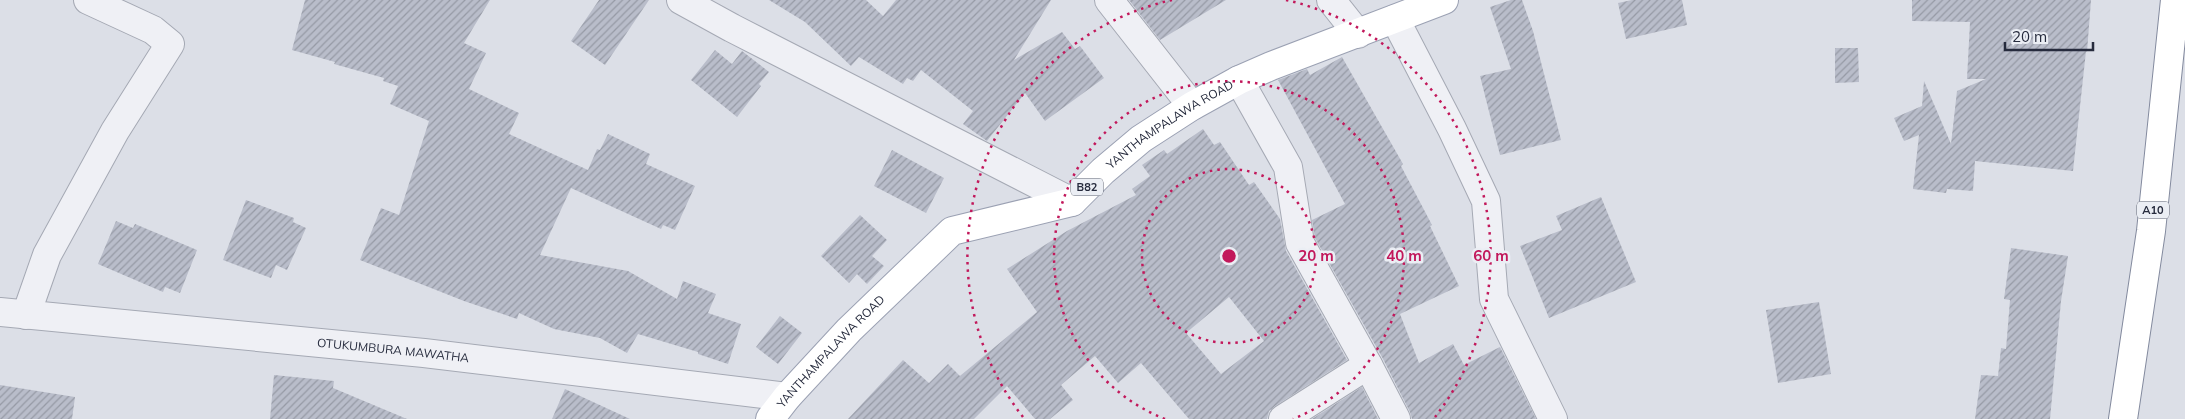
<svg xmlns="http://www.w3.org/2000/svg" width="2185" height="419" font-family="Mulish,sans-serif">
<style>
.building{fill:url(#building-hatch);fill-rule:evenodd}
.lines{fill:none;stroke-linecap:round;stroke-linejoin:round}
.minor-casing{stroke:#a5a9b4;stroke-width:30}
.major-casing{stroke:#9ba1b3;stroke-width:30}
.highway-casing{stroke:#838a9e;stroke-width:30}
.minor{stroke:#eff0f5;stroke-width:28}
.major{stroke:#fff;stroke-width:28}
.highway{stroke:#fff;stroke-width:28}
.ring{fill:none;stroke:#c2185b;stroke-width:2.5;stroke-dasharray:2.5 5}
.labels{text-anchor:middle;stroke-width:5;stroke-linejoin:round;paint-order:stroke}
.shield{fill:#ebeef4;stroke:#616674;stroke-width:1}
.shield-label{font-size:11px;font-weight:bold;fill:#262b3d}
.street-label{font-size:12px;fill:#262b3d;stroke:#ebeef4}
.centre{fill:#c2185b;stroke:#ebeef4;stroke-width:2.5}
.ring-label{font-size:15px;text-anchor:middle;font-weight:bold;fill:#c2185b;stroke:#ebeef4;stroke-width:5;stroke-linejoin:round;paint-order:stroke}
</style>
<defs>
<pattern id="building-hatch" width="6" height="6" patternUnits="userSpaceOnUse" patternTransform="scale(1.25)"><rect width="6" height="6" fill="#b9bdca"/><path d="M-1 1l2-2M0 6l6-6M5 7l2-2" fill="none" stroke="#969aa5"/></pattern>
</defs>
<rect width="100%" height="100%" fill="#dcdfe7"/>
<!-- building -->
<g class="building">
<path d="M 305,0 L 490,0 L 464,43 L 486,53 L 469,89 L 519,113 L 509,134 L 588,170 L 597,149 L 600,150 L 608,134 L 650,154 L 646,164 L 695,186 L 675,230 L 663,225 L 661,229 L 571,188 L 540,255 L 628,271 L 677,299 L 683,281 L 716,294 L 708,313 L 741,324 L 728,364 L 698,354 L 698,352 L 638,334 L 627,353 L 600,338 L 554,329 L 519,313 L 517,319 L 464,301 L 360,260 L 381,208 L 399,215 L 429,121 L 390,104 L 398,86 L 383,81 L 384,78 L 334,64 L 335,62 L 292,50 Z"/>
<path d="M 599,0 L 649,0 L 605,65 L 571,41 Z"/>
<path d="M 769,0 L 866,0 L 883,16 L 896,0 L 1051,0 L 1014,60 L 1062,32 L 1075,49 L 1080,46 L 1104,78 L 1045,121 L 1025,93 L 987,141 L 963,124 L 973,111 L 921,70 L 913,81 L 907,78 L 903,84 L 859,57 L 851,66 L 805,22 Z"/>
<path d="M 1129,0 L 1226,0 L 1160,40 Z"/>
<path d="M 1511,0 L 1522,0 L 1533,31 L 1561,140 L 1500,155 L 1480,76 L 1511,69 L 1490,7 Z"/>
<path d="M 1632,0 L 1682,0 L 1687,25 L 1626,39 L 1618,3 Z"/>
<path d="M 1912,0 L 2091,0 L 2087,52 L 2086,51 L 2073,171 L 1975,161 L 1973,191 L 1947,189 L 1946,193 L 1913,189 L 1919,135 L 1904,141 L 1894,118 L 1922,106 L 1924,81 L 1951,144 L 1957,91 L 1986,79 L 1967,79 L 1970,22 L 1912,21 Z"/>
<path d="M 1835,48 L 1858,48 L 1859,82 L 1835,83 Z"/>
<path d="M 715,50 L 732,64 L 742,51 L 769,72 L 759,84 L 761,86 L 737,117 L 691,80 Z"/>
<path d="M 1342,57 L 1403,164 L 1401,166 L 1432,225 L 1430,226 L 1459,286 L 1400,314 L 1419,363 L 1453,344 L 1464,365 L 1500,347 L 1536,419 L 1412,419 L 1410,412 L 1382,357 L 1315,238 L 1312,220 L 1345,204 L 1278,80 L 1307,69 L 1310,75 Z"/>
<path d="M 1203,129 L 1214,145 L 1220,142 L 1249,185 L 1254,182 L 1280,219 L 1286,251 L 1347,360 L 1275,406 L 1269,411 L 1267,419 L 1189,419 L 1141,363 L 1118,383 L 1095,356 L 1061,385 L 1073,400 L 1050,419 L 1035,419 L 1007,386 L 974,419 L 848,419 L 903,360 L 929,383 L 948,364 L 960,376 L 1037,312 L 1007,269 L 1067,231 L 1136,195 L 1132,189 L 1150,176 L 1142,165 L 1164,150 L 1167,154 ZM 1229,297 L 1264,341 L 1221,374 L 1186,333 Z"/>
<path d="M 892,150 L 944,178 L 926,213 L 874,186 Z"/>
<path d="M 1601,197 L 1636,282 L 1549,318 L 1520,246 L 1562,230 L 1556,216 Z"/>
<path d="M 246,200 L 294,218 L 293,222 L 306,228 L 287,270 L 276,265 L 271,278 L 223,260 Z"/>
<path d="M 860,215 L 887,240 L 872,256 L 884,266 L 867,284 L 857,274 L 849,283 L 821,256 Z"/>
<path d="M 116,221 L 133,228 L 135,224 L 197,250 L 180,293 L 165,287 L 163,292 L 98,264 Z"/>
<path d="M 2011,248 L 2068,256 L 2061,301 L 2050,419 L 1975,419 L 1981,375 L 1998,376 L 2001,348 L 2006,349 L 2010,300 L 2004,299 Z"/>
<path d="M 1819,302 L 1831,374 L 1778,383 L 1766,310 Z"/>
<path d="M 780,316 L 802,333 L 778,364 L 756,347 Z"/>
<path d="M 274,375 L 334,381 L 333,388 L 407,419 L 270,419 Z"/>
<path d="M 0,385 L 75,397 L 72,419 L 0,419 Z"/>
<path d="M 1362,387 L 1378,419 L 1312,419 Z"/>
<path d="M 565,389 L 630,419 L 552,419 Z"/>
</g>
<g class="lines">
<!-- minor casing -->
<g class="minor-casing">
<g id="minor">
<path d="M 681,0 L 732,28 L 1072,202"/>
<path d="M 1109,0 L 1192,106"/>
<path d="M 1331,0 L 1358,34"/>
<path d="M 1395,19 L 1452,129 L 1486,201 L 1494,299 L 1553,419"/>
<path d="M 1239,80 L 1288,167 L 1300,243 L 1368,365 L 1396,419"/>
<path id="s1" d="M 0,312 L 424,353 L 787,397"/>
<path d="M 26,315 L 47,255 L 115,131 L 170,44 L 153,30 L 88,0"/>
<path d="M 1283,419 L 1368,365"/>
</g>
</g>
<!-- major casing -->
<g class="major-casing">
<g id="major">
<path id="s2" d="M 770,419 L 787,397 L 849,330 L 952,231 L 1072,202 L 1103,171 L 1141,139 L 1192,106 L 1239,80 L 1271,66 L 1444,0"/>
</g>
</g>
<!-- highway casing -->
<g class="highway-casing">
<path id="highway" d="M 2123,419 L 2151,231 L 2175,0"/>
</g>
<!-- minor -->
<use href="#minor" class="minor"/>
<!-- major -->
<use href="#major" class="major"/>
<!-- highway -->
<use href="#highway" class="highway"/>
</g>
<!-- distance rings -->
<g class="ring">
<circle cx="1229" cy="256" r="87"/>
<path d="M1165 419A175 175 0 1 1 1293 419"/>
<path d="M1023 417A262 262 0 0 1 1172 0M1286 0A262 262 0 0 1 1435 417"/>
</g>
<g class="labels">
<!-- shield labels -->
<g class="shield">
<rect x="1071" y="178.5" width="32" height="17" rx="4"/>
<rect x="2137" y="201.5" width="32" height="17" rx="4"/>
</g>
<g class="shield-label">
<text x="1087" y="191">B82</text>
<text x="2153" y="214">A10</text>
</g>
<!-- street labels -->
<g class="street-label">
<text dy="4" stroke="none"><textPath href="#s2" startOffset="511">YANTHAMPALAWA ROAD</textPath></text>
<text dy="4" stroke="none"><textPath href="#s1" startOffset="395">OTUKUMBURA MAWATHA</textPath></text>
<text dy="4" stroke="none"><textPath href="#s2" startOffset="91">YANTHAMPALAWA ROAD</textPath></text>
</g>
</g>
<circle cx="1229" cy="256" r="8" class="centre"/>
<g class="ring-label">
<text x="1316" y="261">20 m</text>
<text x="1404" y="261">40 m</text>
<text x="1491" y="261">60 m</text>
</g>
<!-- scale -->
<path d="M2005 42v8h88v-8" fill="none" stroke="#262b3d" stroke-width="2.5"/>
<text x="2012" y="42" font-size="15" fill="#262b3d" stroke="#ebeef4" stroke-width="4" paint-order="stroke">20 m</text>
</svg>
